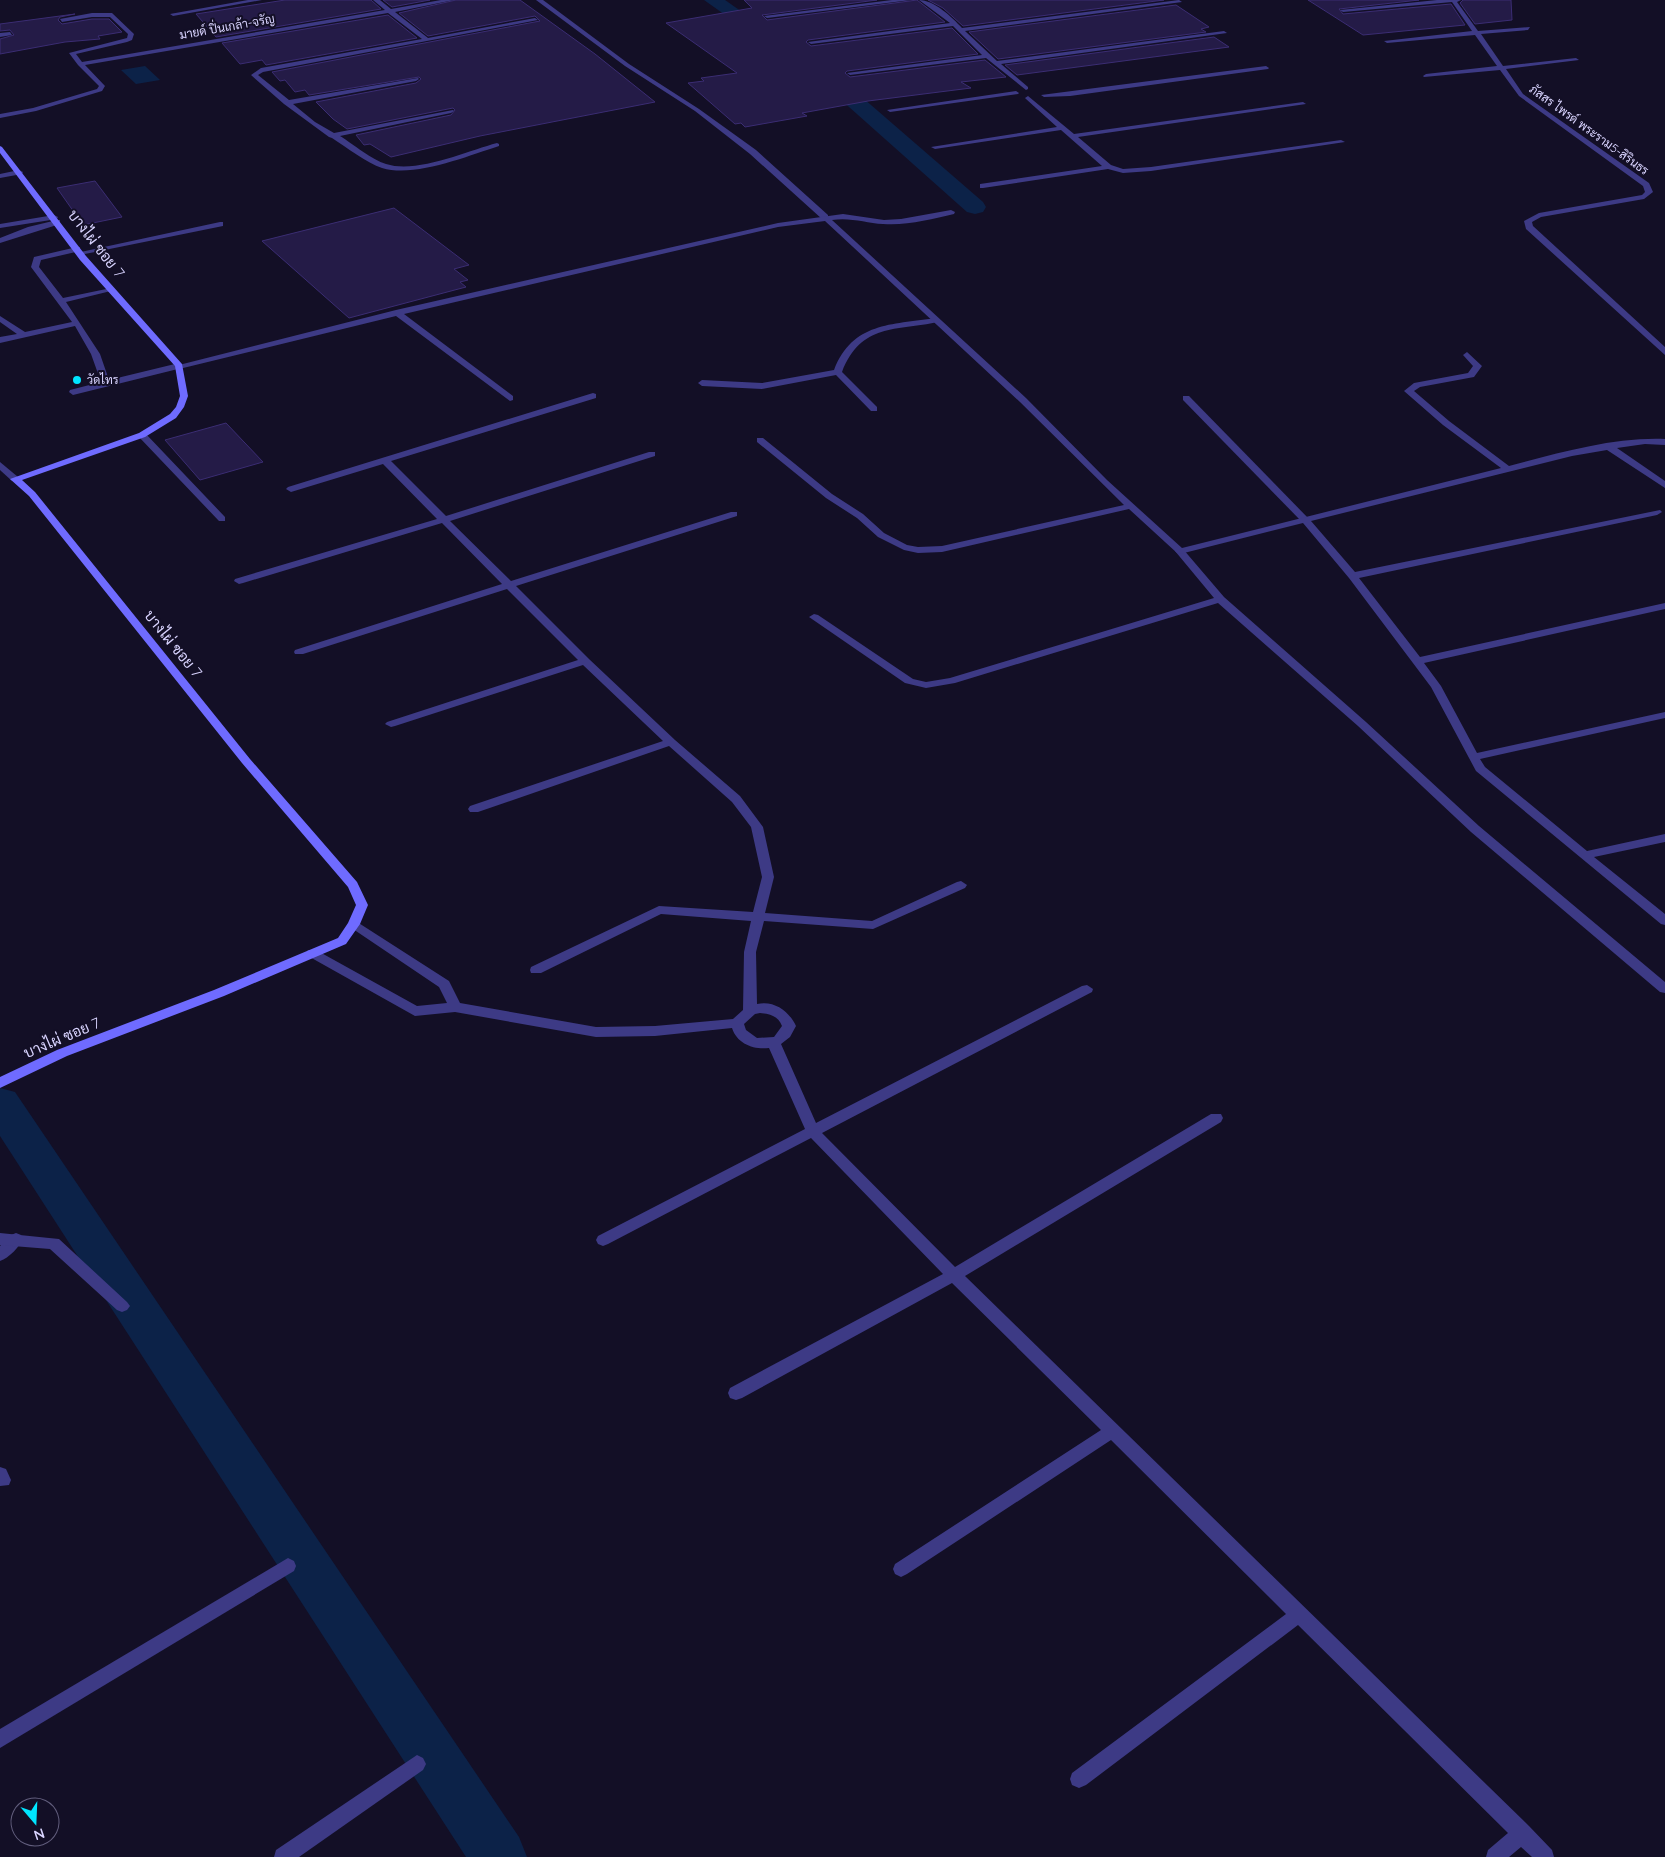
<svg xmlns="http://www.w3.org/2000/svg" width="1665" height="1857" font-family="Quicksand,Sarabun,sans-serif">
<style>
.water{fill:#0c2248}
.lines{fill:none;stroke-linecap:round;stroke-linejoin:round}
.canal{fill:#0c2248;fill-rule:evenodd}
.building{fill:#241b47;stroke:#3b2d73}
.lane{fill:#3d3a85;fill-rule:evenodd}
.street{fill:#3d3a85;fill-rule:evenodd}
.secondary{fill:#6f6bff;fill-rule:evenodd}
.poi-dot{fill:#00e5ff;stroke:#130f26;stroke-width:2}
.labels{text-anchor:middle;stroke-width:4;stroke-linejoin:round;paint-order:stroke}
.far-street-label{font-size:12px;fill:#d9d4ff;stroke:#130f26}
.far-poi-label{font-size:12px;fill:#d9d4ff;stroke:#130f26;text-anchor:start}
.street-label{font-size:15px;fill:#d9d4ff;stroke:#130f26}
</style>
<rect width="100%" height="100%" fill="#130f26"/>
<!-- water -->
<path class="water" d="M 145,66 L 160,80 L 136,84 L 121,70 Z"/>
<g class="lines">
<!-- canal -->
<g class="canal">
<path d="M 704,0 L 725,0 L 782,40 L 780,44 L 766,44 Z"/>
<path d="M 819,64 L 826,66 L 983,202 L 986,207 L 983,212 L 975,214 L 967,212 L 812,74 L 809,70 L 812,66 Z"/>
<path d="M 0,1088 L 15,1092 L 519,1837 L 527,1857 L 466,1857 L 0,1136 Z"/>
</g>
</g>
<!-- building -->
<g class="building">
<path d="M 285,0 L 371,0 L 381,9 L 216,37 L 196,14 Z"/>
<path d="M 383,0 L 430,0 L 392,7 Z"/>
<path d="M 456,0 L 520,0 L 595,54 L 655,102 L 480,136 L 391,157 L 370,144 L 364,145 L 356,135 L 451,115 L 455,110 L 453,108 L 347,129 L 333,119 L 316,102 L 416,83 L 421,79 L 419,77 L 309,95 L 305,90 L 295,92 L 285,80 L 280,81 L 272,72 L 540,21 L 535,16 L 428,36 L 399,13 Z"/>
<path d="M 744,0 L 877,0 L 762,15 L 767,20 L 917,0 L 945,22 L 808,40 L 806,42 L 811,46 L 952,28 L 978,54 L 847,71 L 845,73 L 850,77 L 985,60 L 1006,77 L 961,82 L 971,88 L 868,101 L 802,113 L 807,116 L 745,127 L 741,123 L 735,124 L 688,83 L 704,81 L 701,78 L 737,73 L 666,23 L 752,8 Z"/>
<path d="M 928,0 L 1164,0 L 963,26 L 943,8 Z"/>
<path d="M 1308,0 L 1419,0 L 1339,9 L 1343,14 L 1451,4 L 1465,25 L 1363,35 Z"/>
<path d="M 1463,0 L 1511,0 L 1512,20 L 1475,24 L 1460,3 Z"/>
<path d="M 1176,5 L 1209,27 L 1201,29 L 1206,32 L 998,59 L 969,32 Z"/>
<path d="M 75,14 L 60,17 L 58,20 L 62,24 L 92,19 L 109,19 L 122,32 L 98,36 L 100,39 L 65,42 L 0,54 L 0,39 L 14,35 L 10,30 L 0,31 L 0,24 Z"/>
<path d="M 388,15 L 417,38 L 266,65 L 262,60 L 240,64 L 222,43 Z"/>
<path d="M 1214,37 L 1229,47 L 1017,75 L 1005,65 Z"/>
<path d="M 95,181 L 122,217 L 83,225 L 57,188 Z"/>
<path d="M 394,208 L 469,265 L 454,269 L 468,280 L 460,282 L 466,287 L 349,318 L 262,241 Z"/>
<path d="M 226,423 L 263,462 L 200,480 L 165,440 Z"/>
</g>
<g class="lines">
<!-- lane -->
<g class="lane">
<path d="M 536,0 L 543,0 L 629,64 L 699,109 L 756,150 L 828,215 L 828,219 L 822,219 L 750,154 L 695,111 L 625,66 Z"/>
<path d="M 57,220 L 60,220 L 60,224 L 0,243 L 0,238 L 28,227 Z"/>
<path d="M 77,247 L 80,247 L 80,251 L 41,260 L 39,267 L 63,298 L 111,288 L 115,290 L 66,302 L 100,354 L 109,380 L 179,363 L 183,366 L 182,368 L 73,395 L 69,392 L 70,390 L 101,382 L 91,354 L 75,326 L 0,343 L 0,337 L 17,334 L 0,322 L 0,316 L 25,332 L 72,322 L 31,267 L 34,257 Z"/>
<path d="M 935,318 L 938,318 L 938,322 C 896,331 861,323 842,372 L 877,407 L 877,411 L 871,411 L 836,375 L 762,389 L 702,386 L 698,383 L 702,380 L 762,383 L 834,370 C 853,322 891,325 935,318 Z"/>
<path d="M 1183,396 L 1189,396 L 1309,519 L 1309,523 L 1303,523 L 1183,400 Z"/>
<path d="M 0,462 L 18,477 L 18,481 L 12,481 L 0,470 Z"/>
<path d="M 1180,548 L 1183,549 L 1224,597 L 1366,722 L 1479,826 L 1665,982 L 1665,993 L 1660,992 L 1471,832 L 1358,726 L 1218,603 L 955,683 L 926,688 L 905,683 L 809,617 L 814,614 L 818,615 L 913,679 L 926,682 L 950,678 L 1214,598 L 1175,551 Z"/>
<path d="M 16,1233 L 21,1235 L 23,1239 C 19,1247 9,1258 0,1261 L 0,1246 L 11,1235 Z"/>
<path d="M 0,1467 L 6,1469 L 11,1480 L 9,1485 L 0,1486 Z"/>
</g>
<!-- street -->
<g class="street">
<path d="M 248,0 L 262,0 L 173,16 L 170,14 Z"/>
<path d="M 373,0 L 380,0 L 391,9 L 441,0 L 454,0 L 395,12 L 428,38 L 535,18 L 538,20 L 263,72 L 258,75 L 289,100 L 418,78 L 419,79 L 416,81 L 293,104 L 315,122 L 334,133 L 453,110 L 454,111 L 451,113 L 340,136 C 353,144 372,160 386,164 C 417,174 467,151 497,143 L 499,144 L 499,146 C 467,156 415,178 382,168 C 367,163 346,147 332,138 L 329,137 L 284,104 L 251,75 L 261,68 L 422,39 L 388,13 L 85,65 L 105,86 L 102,91 L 36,111 L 0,118 L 0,114 L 33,108 L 97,89 L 99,86 L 78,65 L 69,53 L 127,38 L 128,34 L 110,17 L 92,17 L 62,22 L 60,19 L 92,13 L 112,13 L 134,34 L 132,40 L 127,42 L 76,54 L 82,62 L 385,10 Z"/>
<path d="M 892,0 L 911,0 L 767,18 L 764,16 Z"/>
<path d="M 919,0 C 934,0 952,17 962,28 L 1179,0 L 1182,2 L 965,31 L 997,61 L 1224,31 L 1227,33 L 1001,64 L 1028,87 L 1028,89 L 1026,90 L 986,58 L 850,75 L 847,73 L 982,55 L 953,26 L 811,44 L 808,42 L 950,23 Z"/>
<path d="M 1437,0 L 1461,0 L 1457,2 L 1478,31 L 1530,27 L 1528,30 L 1481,34 L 1503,66 L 1576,58 L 1579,60 L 1506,69 L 1523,94 L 1649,183 L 1653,192 L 1644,199 L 1541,217 L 1532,222 L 1533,226 L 1665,347 L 1665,355 L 1526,229 L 1524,221 L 1539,213 L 1642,195 L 1645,192 L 1643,186 L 1519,96 L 1500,70 L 1424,77 L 1423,76 L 1426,74 L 1497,66 L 1475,35 L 1387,43 L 1384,41 L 1472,31 L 1452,2 L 1343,12 L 1340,10 Z"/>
<path d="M 10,32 L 12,35 L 0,37 L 0,33 Z"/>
<path d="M 1266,66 L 1269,68 L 1268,69 L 1070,96 L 1044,97 L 1041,95 Z"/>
<path d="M 1016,91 L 1019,93 L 1018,94 L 890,112 L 887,110 Z"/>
<path d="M 1028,96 L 1074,134 L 1303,102 L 1306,104 L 1078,137 L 1111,165 L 1123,169 L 1151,167 L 1341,140 L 1345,142 L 1151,171 L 1123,173 L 1108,169 L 983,188 L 980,188 L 980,184 L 1102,166 L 1061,130 L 935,149 L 931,147 L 1057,127 L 1026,99 L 1025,98 Z"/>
<path d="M 19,170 L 23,172 L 22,174 L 0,178 L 0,174 Z"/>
<path d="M 951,210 L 955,212 L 954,214 C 932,219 906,226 883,224 C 866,223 850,217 832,220 L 1026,398 L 1107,480 L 1182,548 L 1501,468 L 1443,425 L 1404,391 L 1414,383 L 1468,373 L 1473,366 L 1463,355 L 1467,352 L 1482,366 L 1474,377 L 1420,387 L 1414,391 L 1449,421 L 1509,466 C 1559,453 1613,437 1665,439 L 1665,445 L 1645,444 L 1617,448 L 1665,481 L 1665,488 L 1607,450 L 1572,456 L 1311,521 L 1355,572 L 1660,510 L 1662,512 L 1657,515 L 1359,578 L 1420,657 L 1665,603 L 1665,609 L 1424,663 L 1441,686 L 1477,753 L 1665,712 L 1665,718 L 1480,759 L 1485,767 L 1587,851 L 1665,834 L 1665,842 L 1594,857 L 1665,914 L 1665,925 L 1661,924 L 1476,771 L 1431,687 L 1349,578 L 1303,523 L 1180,554 L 1177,553 L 1129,509 L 942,552 L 918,553 L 904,550 L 878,537 L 857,518 L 826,498 L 757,442 L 757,438 L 763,438 L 832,494 L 863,514 L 884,533 L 907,545 L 918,547 L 942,546 L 1124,505 L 1020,402 L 825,221 L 778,227 L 404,314 L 513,396 L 513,400 L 510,401 L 396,316 L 179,369 L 175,366 L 396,310 L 778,223 L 843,214 L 884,220 L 901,219 Z"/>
<path d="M 54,215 L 58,217 L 57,219 L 0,228 L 0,224 Z"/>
<path d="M 220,222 L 223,222 L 223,226 L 80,255 L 76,253 Z"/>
<path d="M 593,393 L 596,394 L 596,398 L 391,461 L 446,516 L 649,452 L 655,452 L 655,456 L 450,521 L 511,581 L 731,512 L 737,512 L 737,516 L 516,586 L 589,659 L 675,740 L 740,796 L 763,827 L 774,877 L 765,913 L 872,921 L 957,882 L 961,881 L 967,885 L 965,888 L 873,929 L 764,921 L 756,952 L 757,1004 C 774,1000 789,1011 796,1026 L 790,1037 L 781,1044 L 816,1123 L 1082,986 L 1087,985 L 1093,989 L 1092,992 L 822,1133 L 955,1267 L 1211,1114 L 1221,1114 L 1223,1118 L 1221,1122 L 965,1276 L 1529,1826 L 1552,1850 L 1554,1857 L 1532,1857 L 1521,1847 L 1509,1857 L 1486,1857 L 1488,1850 L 1508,1833 L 1298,1625 L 1086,1785 L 1079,1788 L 1072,1785 L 1070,1779 L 1072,1773 L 1286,1614 L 1111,1440 L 907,1574 L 901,1577 L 895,1574 L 893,1569 L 895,1564 L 1101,1430 L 952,1283 L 742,1398 L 736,1400 L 730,1398 L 728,1393 L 730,1388 L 943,1274 L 811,1138 L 608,1244 L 603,1246 L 598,1244 L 596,1240 L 598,1236 L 805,1129 L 769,1048 C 754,1050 737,1044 732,1028 L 655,1036 L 596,1037 L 455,1012 L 415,1016 L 308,956 L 306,953 L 308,950 L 316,950 L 417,1006 L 447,1003 L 439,987 L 350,927 L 348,924 L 354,920 L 449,981 L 460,1003 L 596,1027 L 655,1026 L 733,1019 L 743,1010 L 744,952 L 751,921 L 661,914 L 541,973 L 531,973 L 530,970 L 531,967 L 659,906 L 753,912 L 762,877 L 751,827 L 732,802 L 669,746 L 478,812 L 470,812 L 468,809 L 470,806 L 663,741 L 583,665 L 395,726 L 391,727 L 385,724 L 387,722 L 578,660 L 507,589 L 303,654 L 295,654 L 294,652 L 295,650 L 502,584 L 442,523 L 243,583 L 239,584 L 234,581 L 235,579 L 437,519 L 383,464 L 291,492 L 286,489 L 288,487 ZM 760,1013 C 771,1014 778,1016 782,1026 L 774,1037 L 757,1038 L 746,1030 L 744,1024 L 755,1014 Z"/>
<path d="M 142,432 L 145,433 L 225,517 L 225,521 L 219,521 L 139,437 L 137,435 Z"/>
<path d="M 0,1233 L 59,1239 L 127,1302 L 130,1306 L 127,1310 L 122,1312 L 117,1310 L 50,1249 L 0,1245 Z"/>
<path d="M 288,1558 L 294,1561 L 296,1566 L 294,1571 L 0,1748 L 0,1729 Z"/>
<path d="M 417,1755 L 423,1758 L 426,1764 L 423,1770 L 299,1857 L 274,1857 L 276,1850 Z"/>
</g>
<!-- secondary -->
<path class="secondary" d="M 0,146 L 2,147 L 86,256 L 182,364 L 188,396 L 184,407 L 176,418 L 145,437 L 22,480 L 35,492 L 250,759 L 357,882 L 368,905 L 360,924 L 346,944 L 224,996 L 67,1056 L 0,1088 L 0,1077 L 57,1050 L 214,990 L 338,938 L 348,923 L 356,905 L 348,887 L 242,763 L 29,496 L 10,479 L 139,433 L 170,414 L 176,407 L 180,396 L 175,366 L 80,260 L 0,153 Z"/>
</g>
<!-- markers -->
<circle class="poi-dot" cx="77" cy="380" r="5"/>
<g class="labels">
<!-- far-street labels -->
<g class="far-street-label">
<text transform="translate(227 27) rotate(-10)" y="4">มายด์ ปิ่นเกล้า-จรัญ</text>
<text transform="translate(1589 130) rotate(36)" y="4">ภัสสร ไพรด์ พระราม5-สิรินธร</text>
</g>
<!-- far-poi labels -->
<g class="far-poi-label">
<text x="87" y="384">วัดไทร</text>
</g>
<!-- street labels -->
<g class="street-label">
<text transform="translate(96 244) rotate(52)" y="5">บางไผ่ ซอย 7</text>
<text transform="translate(173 644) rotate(51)" y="5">บางไผ่ ซอย 7</text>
<text transform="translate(62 1038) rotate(-23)" y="5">บางไผ่ ซอย 7</text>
</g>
</g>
<!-- north arrow -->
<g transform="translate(35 1822) rotate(161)"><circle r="24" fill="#130f26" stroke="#625e7d"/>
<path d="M0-4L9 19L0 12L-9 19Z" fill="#00e5ff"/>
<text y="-8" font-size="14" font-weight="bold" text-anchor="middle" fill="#d9d4ff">N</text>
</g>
</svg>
